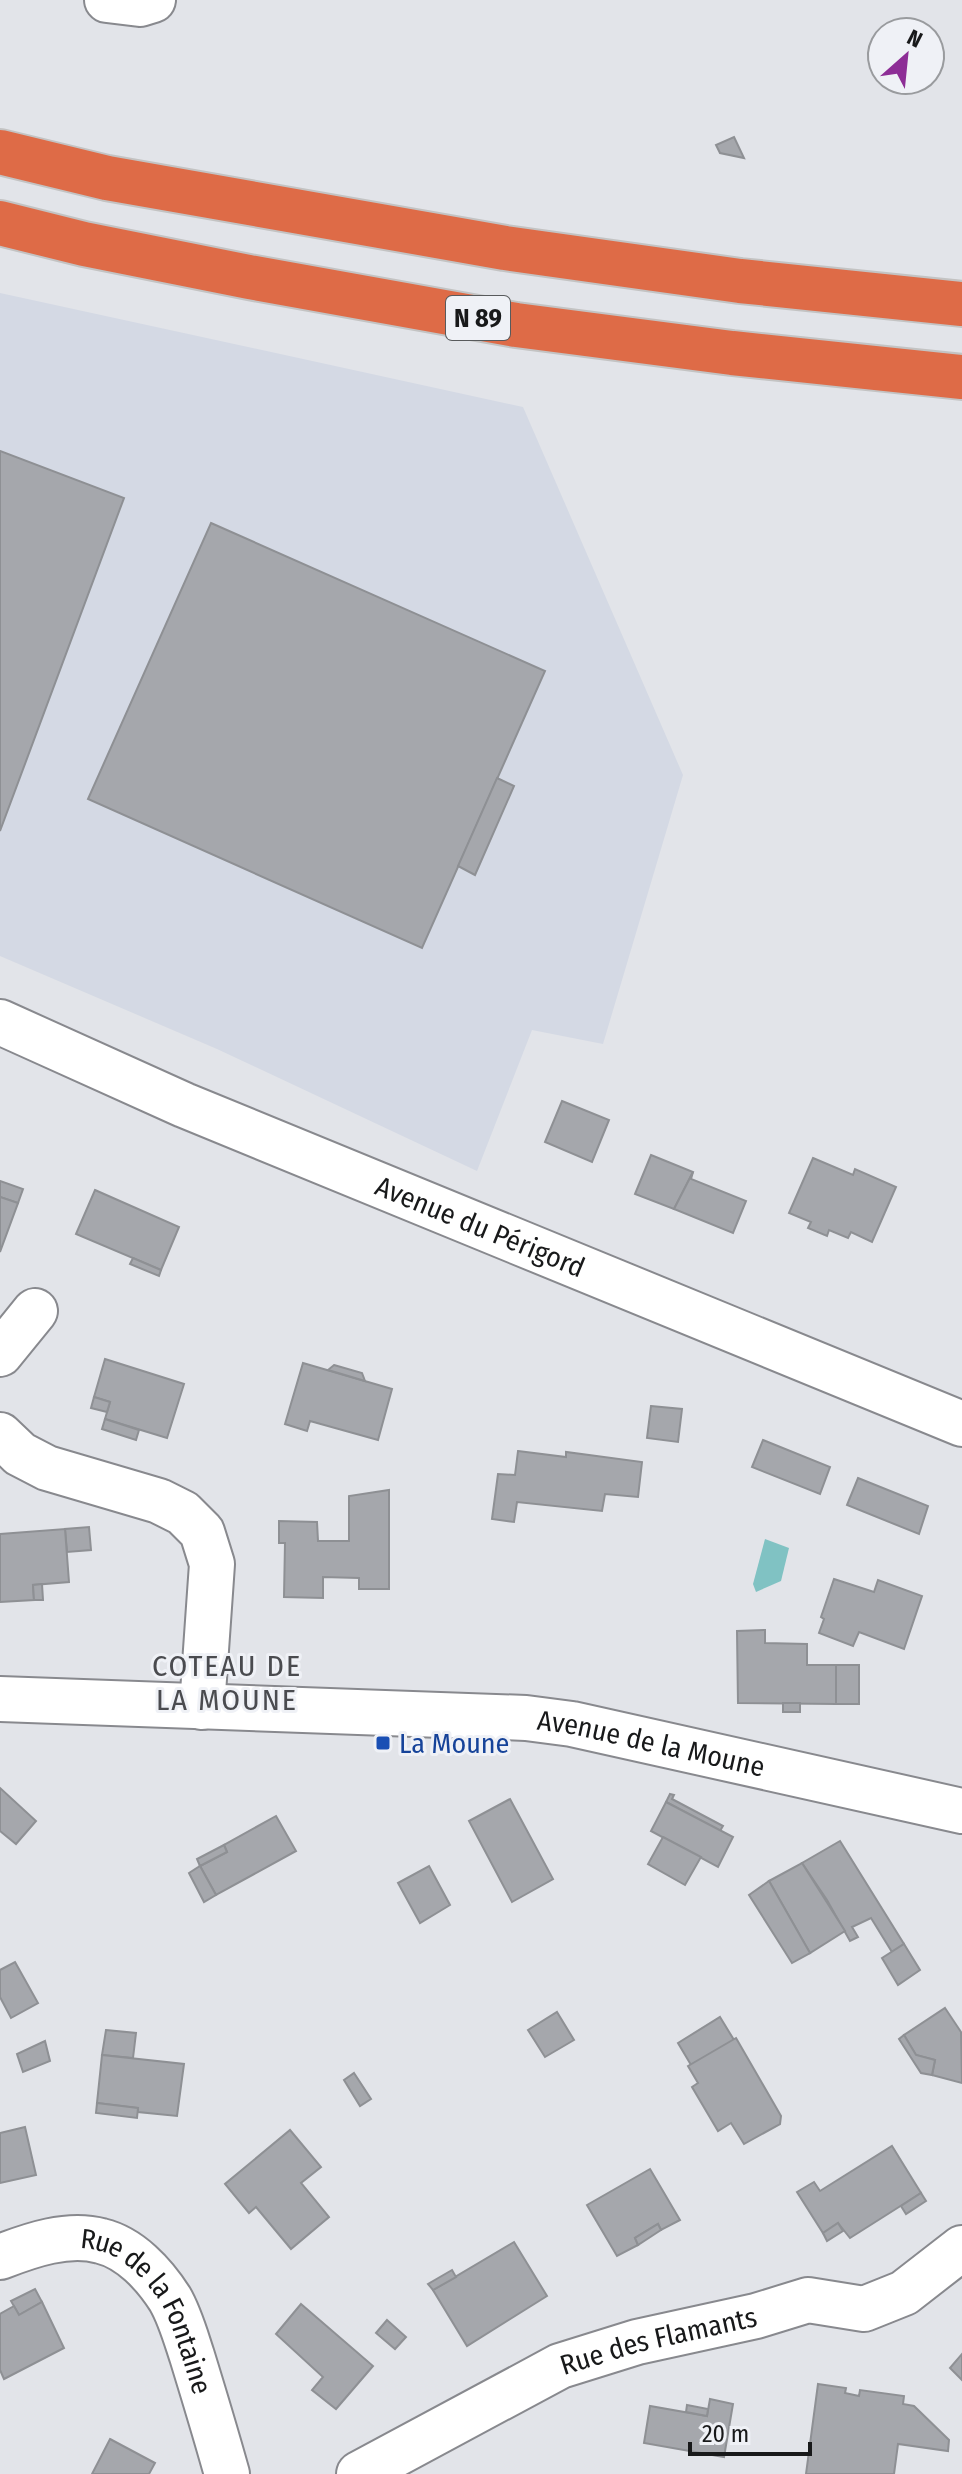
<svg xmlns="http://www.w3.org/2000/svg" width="962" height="2474" font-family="'Fira Sans Condensed',sans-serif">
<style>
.built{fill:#d4d9e4}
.water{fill:#80c2c3}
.building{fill:#a5a7ac;stroke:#8e9094;stroke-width:2}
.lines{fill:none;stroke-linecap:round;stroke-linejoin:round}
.minor-casing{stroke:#88898e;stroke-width:48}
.highway-casing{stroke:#c3c3c3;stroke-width:48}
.minor{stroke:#fff;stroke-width:44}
.highway{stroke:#de6b47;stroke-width:44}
.transit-dot{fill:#1a4fb4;stroke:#eff1f6;stroke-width:3}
.labels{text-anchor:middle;stroke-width:6;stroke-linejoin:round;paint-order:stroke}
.shield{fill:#eff1f6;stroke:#585a5c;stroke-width:2}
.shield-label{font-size:26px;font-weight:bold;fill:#18191a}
.street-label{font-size:28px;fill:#18191a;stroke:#eff1f6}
.transit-label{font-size:28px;fill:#164399;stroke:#eff1f6;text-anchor:start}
.neighbourhood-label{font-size:30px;letter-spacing:2px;fill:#4a4b4f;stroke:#eff1f6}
</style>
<rect width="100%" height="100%" fill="#e2e4e9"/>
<!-- built -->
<path class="built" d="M 0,293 L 523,407 L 683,775 L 603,1044 L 532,1030 L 477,1171 L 217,1049 L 0,956 Z"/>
<!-- water -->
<path class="water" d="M 765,1539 L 789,1548 L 781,1581 L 756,1592 L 753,1584 Z"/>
<!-- building -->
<g class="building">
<path d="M 734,137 L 744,158 L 720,153 L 716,145 Z"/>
<path d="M 0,451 L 124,498 L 0,831 Z"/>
<path d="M 211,523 L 545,671 L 422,948 L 88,799 Z"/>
<path d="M 497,778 L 514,786 L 475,875 L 458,866 Z"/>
<path d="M 562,1101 L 609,1120 L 592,1162 L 545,1142 Z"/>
<path d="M 651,1155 L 693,1172 L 674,1209 L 635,1194 Z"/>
<path d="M 813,1158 L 853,1175 L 855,1169 L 896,1187 L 872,1242 L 851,1232 L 848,1238 L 829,1230 L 827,1236 L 808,1228 L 811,1222 L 789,1213 Z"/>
<path d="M 693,1172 L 691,1179 L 746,1201 L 733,1233 L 674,1209 Z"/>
<path d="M 0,1181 L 23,1189 L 18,1203 L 0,1197 Z"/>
<path d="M 95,1190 L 179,1227 L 161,1270 L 76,1234 Z"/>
<path d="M 0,1197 L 18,1203 L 0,1252 Z"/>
<path d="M 133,1258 L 161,1270 L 159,1276 L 130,1264 Z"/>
<path d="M 105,1359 L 184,1384 L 167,1438 L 105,1419 L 110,1402 L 94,1397 Z"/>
<path d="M 303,1363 L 392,1389 L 378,1440 L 310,1421 L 307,1431 L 285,1424 Z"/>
<path d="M 334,1365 L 362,1373 L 365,1381 L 328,1370 Z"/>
<path d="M 94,1397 L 110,1402 L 107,1412 L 91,1408 Z"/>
<path d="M 651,1406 L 682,1409 L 678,1442 L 647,1438 Z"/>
<path d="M 105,1419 L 139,1430 L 136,1440 L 102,1429 Z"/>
<path d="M 763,1440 L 830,1467 L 820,1494 L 752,1467 Z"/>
<path d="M 518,1451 L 566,1457 L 566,1452 L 642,1462 L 638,1497 L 605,1494 L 602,1511 L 517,1502 L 514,1522 L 492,1519 L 498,1474 L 515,1475 Z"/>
<path d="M 858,1478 L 928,1506 L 919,1534 L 847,1505 Z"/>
<path d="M 389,1490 L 389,1589 L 359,1589 L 359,1578 L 323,1577 L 323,1598 L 284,1597 L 285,1543 L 279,1543 L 279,1521 L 317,1522 L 318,1541 L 349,1541 L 349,1496 Z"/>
<path d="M 89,1527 L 91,1550 L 67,1552 L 65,1529 Z"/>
<path d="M 65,1529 L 69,1582 L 33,1585 L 34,1600 L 0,1602 L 0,1534 Z"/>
<path d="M 834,1579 L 874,1592 L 878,1580 L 922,1596 L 904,1649 L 859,1632 L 853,1646 L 819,1633 L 824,1619 L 821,1617 Z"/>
<path d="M 42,1584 L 43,1600 L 34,1600 L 33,1585 Z"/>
<path d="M 765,1630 L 765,1643 L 807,1644 L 807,1665 L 836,1665 L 836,1704 L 738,1703 L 737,1631 Z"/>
<rect x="836" y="1665" width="23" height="39"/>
<rect x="783" y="1703" width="17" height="9"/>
<path d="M 0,1788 L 36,1821 L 16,1844 L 0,1831 Z"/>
<path d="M 670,1794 L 674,1795 L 672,1799 L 723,1826 L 720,1831 L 666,1802 Z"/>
<path d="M 510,1799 L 553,1879 L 512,1902 L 469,1821 Z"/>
<path d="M 666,1802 L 733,1837 L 718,1867 L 651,1831 Z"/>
<path d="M 276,1816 L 296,1851 L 216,1895 L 200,1866 L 227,1852 L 224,1845 Z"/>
<path d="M 663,1837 L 701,1857 L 685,1885 L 648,1864 Z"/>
<path d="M 840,1841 L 904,1944 L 892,1952 L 871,1918 L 852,1927 L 858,1937 L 850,1941 L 827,1900 L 802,1863 Z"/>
<path d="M 224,1845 L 227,1852 L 200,1866 L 197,1859 Z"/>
<path d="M 802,1863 L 845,1931 L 810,1953 L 769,1881 Z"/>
<path d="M 200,1866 L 216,1895 L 204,1902 L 189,1873 Z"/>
<path d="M 429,1866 L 450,1905 L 420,1923 L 398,1883 Z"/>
<path d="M 769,1881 L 810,1953 L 792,1963 L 749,1895 Z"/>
<path d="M 904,1944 L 920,1970 L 898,1985 L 882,1958 Z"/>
<path d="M 15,1962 L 38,2003 L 11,2018 L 0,1997 L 0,1970 Z"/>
<path d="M 945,2008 L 961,2032 L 962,2083 L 932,2075 L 935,2060 L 916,2055 L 904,2035 Z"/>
<path d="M 557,2012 L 574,2040 L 545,2057 L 528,2030 Z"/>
<path d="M 720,2017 L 734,2040 L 691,2065 L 678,2043 Z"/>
<path d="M 106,2030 L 136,2033 L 133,2058 L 102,2055 Z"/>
<path d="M 904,2035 L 916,2055 L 935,2060 L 932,2075 L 921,2073 L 899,2039 Z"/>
<path d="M 736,2038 L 781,2116 L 780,2124 L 744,2144 L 731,2123 L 718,2131 L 692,2087 L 698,2083 L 688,2066 Z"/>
<path d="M 45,2041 L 50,2061 L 23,2072 L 17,2054 Z"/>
<path d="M 102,2055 L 184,2064 L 177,2116 L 138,2112 L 138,2108 L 97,2103 Z"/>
<path d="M 354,2073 L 371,2099 L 360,2106 L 344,2080 Z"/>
<path d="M 97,2103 L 138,2108 L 137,2118 L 96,2113 Z"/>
<path d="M 25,2127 L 36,2175 L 0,2183 L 0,2133 Z"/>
<path d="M 290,2130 L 321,2167 L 301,2183 L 329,2217 L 291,2249 L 256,2207 L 249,2213 L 225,2184 Z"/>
<path d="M 892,2146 L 921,2193 L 850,2238 L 838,2223 L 823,2233 L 797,2192 L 814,2182 L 820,2191 Z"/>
<path d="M 650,2169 L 680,2220 L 661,2230 L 658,2224 L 635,2238 L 638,2245 L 617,2256 L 587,2205 Z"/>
<path d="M 921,2193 L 926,2201 L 906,2214 L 901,2206 Z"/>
<path d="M 838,2223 L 843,2231 L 827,2241 L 823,2233 Z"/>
<path d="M 658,2224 L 661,2230 L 638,2245 L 635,2238 Z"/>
<path d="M 514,2242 L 547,2296 L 467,2346 L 433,2290 Z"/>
<path d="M 452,2270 L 456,2277 L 433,2290 L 428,2284 Z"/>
<path d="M 35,2289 L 42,2302 L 19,2315 L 11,2301 Z"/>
<path d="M 42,2302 L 64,2348 L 4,2379 L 0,2370 L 0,2314 L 14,2306 L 19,2315 Z"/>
<path d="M 301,2304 L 373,2366 L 336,2409 L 312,2390 L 323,2377 L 276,2334 Z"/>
<path d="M 387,2320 L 406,2337 L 395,2349 L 376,2333 Z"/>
<path d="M 962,2354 L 962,2380 L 950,2368 Z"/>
<path d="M 818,2384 L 846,2388 L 845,2393 L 859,2396 L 860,2390 L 904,2396 L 903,2404 L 914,2406 L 949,2440 L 948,2451 L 898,2444 L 894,2474 L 806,2474 Z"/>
<path d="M 710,2399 L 733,2404 L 724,2457 L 644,2443 L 650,2406 L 707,2416 Z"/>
<path d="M 687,2405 L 708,2409 L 707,2416 L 686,2412 Z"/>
<path d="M 110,2439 L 155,2463 L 149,2474 L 92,2474 Z"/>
</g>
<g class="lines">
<!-- minor casing -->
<g class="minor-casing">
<g id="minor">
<path d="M 107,0 L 140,4 L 153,0"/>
<path id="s1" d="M 0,1022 L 184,1105 L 962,1424"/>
<path d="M 0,1354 L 35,1311"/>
<path d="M 0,1435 L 20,1454 L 47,1468 L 159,1501 L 183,1513 L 202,1532 L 212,1564 L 202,1707"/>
<path id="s2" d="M 0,1699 L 526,1718 L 572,1724 L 962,1811"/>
<path id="s3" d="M 0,2257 C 31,2245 68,2232 101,2241 C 130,2248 154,2274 170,2299 C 180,2316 186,2338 192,2356 C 204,2395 216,2435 227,2474"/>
<path id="s4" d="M 359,2474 L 560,2366 L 637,2342 L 756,2316 L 808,2300 L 864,2309 L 904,2293 L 962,2248"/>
</g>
</g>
<!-- highway casing -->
<g class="highway-casing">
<g id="highway">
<path d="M 0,152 L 107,178 L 505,248 L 740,281 L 962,304"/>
<path d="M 0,223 L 84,244 L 249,277 L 516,325 L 732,353 L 962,377"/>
</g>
</g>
<!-- minor -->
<use href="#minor" class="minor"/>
<!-- highway -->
<use href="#highway" class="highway"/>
</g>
<!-- markers -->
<rect class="transit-dot" x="375" y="1735" width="16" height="16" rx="4"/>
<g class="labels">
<!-- shield labels -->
<rect class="shield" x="446" y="296" width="64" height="44" rx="6"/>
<g class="shield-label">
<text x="478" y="327">N 89</text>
</g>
<!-- street labels -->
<g class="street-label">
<text dy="10" stroke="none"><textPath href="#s1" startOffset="522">Avenue du Périgord</textPath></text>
<text dy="10" stroke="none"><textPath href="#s2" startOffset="654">Avenue de la Moune</textPath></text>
<text dy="10" stroke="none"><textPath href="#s3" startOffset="190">Rue de la Fontaine</textPath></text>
<text dy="10" stroke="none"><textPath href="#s4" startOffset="330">Rue des Flamants</textPath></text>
</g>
<!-- transit labels -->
<g class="transit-label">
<text x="399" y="1753">La Moune</text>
</g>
<!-- neighbourhood labels -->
<g class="neighbourhood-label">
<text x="227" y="1676">COTEAU DE<tspan x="227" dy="34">LA MOUNE</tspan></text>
</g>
</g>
<!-- north arrow -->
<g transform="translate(906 56) rotate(27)"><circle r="38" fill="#eff1f6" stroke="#999b9e" stroke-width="2"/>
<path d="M0-6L14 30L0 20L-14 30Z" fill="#8d2d96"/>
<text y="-12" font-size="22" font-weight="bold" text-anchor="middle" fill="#18191a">N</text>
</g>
<!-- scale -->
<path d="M690 2442v12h120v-12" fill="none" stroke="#18191a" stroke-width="4"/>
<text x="702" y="2442" font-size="24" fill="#18191a" stroke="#eff1f6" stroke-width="6" paint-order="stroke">20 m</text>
</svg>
